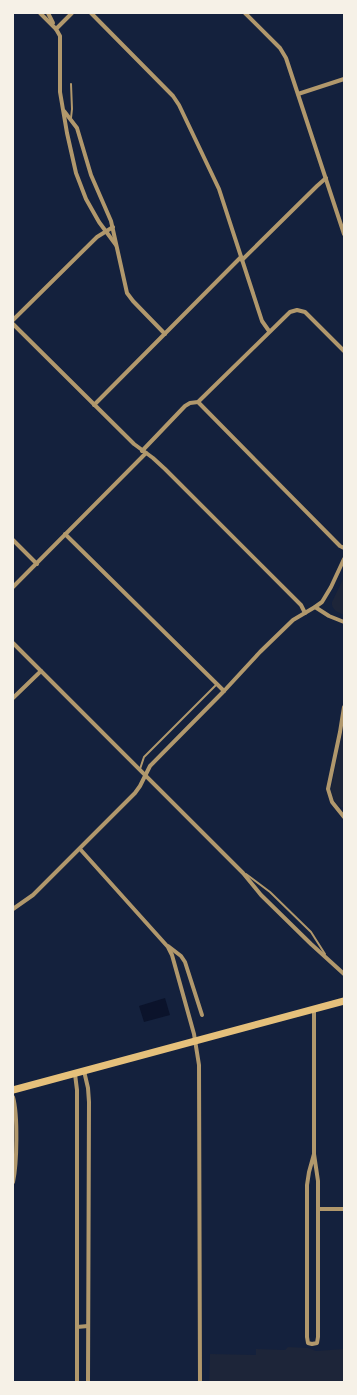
<svg xmlns="http://www.w3.org/2000/svg" width="357" height="1395" font-family="'IBM Plex Sans',sans-serif">
<style>
.green{fill:#1d2539}
.water{fill:#0b132b}
.lines{fill:none;stroke-linecap:round;stroke-linejoin:round}
.service{stroke:#b1986c;stroke-width:2}
.minor{stroke:#b1986c;stroke-width:4}
.primary{stroke:#e5c07b;stroke-width:7}
</style>
<rect width="100%" height="100%" fill="#14213d"/>
<!-- green -->
<g class="green">
<path d="M 344,577 L 344,615 C 338,612 331,610 332,602 Z"/>
<path d="M 344,723 L 344,808 C 335,806 332,798 331,789 Z"/>
<path d="M 288,1347 L 308,1348 L 316,1351 L 344,1349 L 344,1382 L 209,1382 L 210,1354 L 256,1355 L 256,1349 L 285,1350 Z"/>
</g>
<!-- water -->
<path class="water" d="M 165,998 L 170,1015 L 144,1022 L 139,1006 Z"/>
<g class="lines">
<!-- service -->
<g class="service">
<path d="M 71,118 L 72,109 L 71,84"/>
<path d="M 140,769 L 144,757 L 216,685"/>
<path d="M 246,874 L 270,892 L 311,932 L 325,954"/>
</g>
<!-- minor -->
<g class="minor">
<path d="M 40,13 L 56,29"/>
<path d="M 48,13 L 53,23"/>
<path d="M 72,13 L 56,29 L 60,36 L 60,92 L 67,133 L 76,173 L 86,199 L 99,222 L 116,245"/>
<path d="M 91,13 L 173,96 L 179,105 L 219,189 L 262,321 L 269,331"/>
<path d="M 245,13 L 280,48 L 286,58 L 344,234"/>
<path d="M 298,94 L 344,79"/>
<path d="M 64,111 L 77,128 L 91,175 L 111,221 L 127,293 L 133,301 L 165,334"/>
<path d="M 242,260 L 317,186 L 326,178"/>
<path d="M 13,320 L 97,237 L 113,227"/>
<path d="M 13,324 L 134,444 L 153,458 L 165,469 L 301,605 L 305,613"/>
<path d="M 198,402 L 340,546 L 344,548"/>
<path d="M 94,405 L 241,257"/>
<path d="M 142,451 L 185,406 L 190,403 L 198,402 L 290,312 L 297,310 L 305,312 L 344,351"/>
<path d="M 65,534 L 224,691"/>
<path d="M 13,540 L 37,564"/>
<path d="M 13,587 L 146,453"/>
<path d="M 315,607 L 329,616 L 344,622"/>
<path d="M 13,643 L 243,873 L 261,895 L 311,944 L 344,974"/>
<path d="M 13,698 L 41,671"/>
<path d="M 344,707 L 340,732 L 328,789 L 332,802 L 344,817"/>
<path d="M 80,849 L 168,947 L 172,955 L 194,1034 L 199,1065 L 200,1382"/>
<path d="M 13,909 L 33,895 L 135,793 L 140,786 L 150,766 L 224,691 L 260,652 L 293,620 L 315,607 L 322,602 L 331,587 L 344,559"/>
<path d="M 168,946 L 181,956 L 185,962 L 202,1015"/>
<path d="M 84,1071 L 88,1088 L 89,1102 L 88,1382"/>
<path d="M 75,1074 L 77,1090 L 77,1382"/>
<path d="M 13,1097 C 18,1115 17,1164 13,1182"/>
<path d="M 314,1154 L 309,1172 L 307,1185 L 307,1337 L 308,1343 L 312,1344 L 317,1343 L 318,1337 L 318,1181 L 314,1154 L 314,1010"/>
<path d="M 318,1209 L 344,1209"/>
<path d="M 77,1327 L 88,1326"/>
</g>
<!-- primary -->
<path class="primary" d="M 13,1090 L 344,1001"/>
</g>
<!-- border -->
<rect width="357" height="1395" fill="none" stroke="#f6f1e7" stroke-width="28"/>
</svg>
